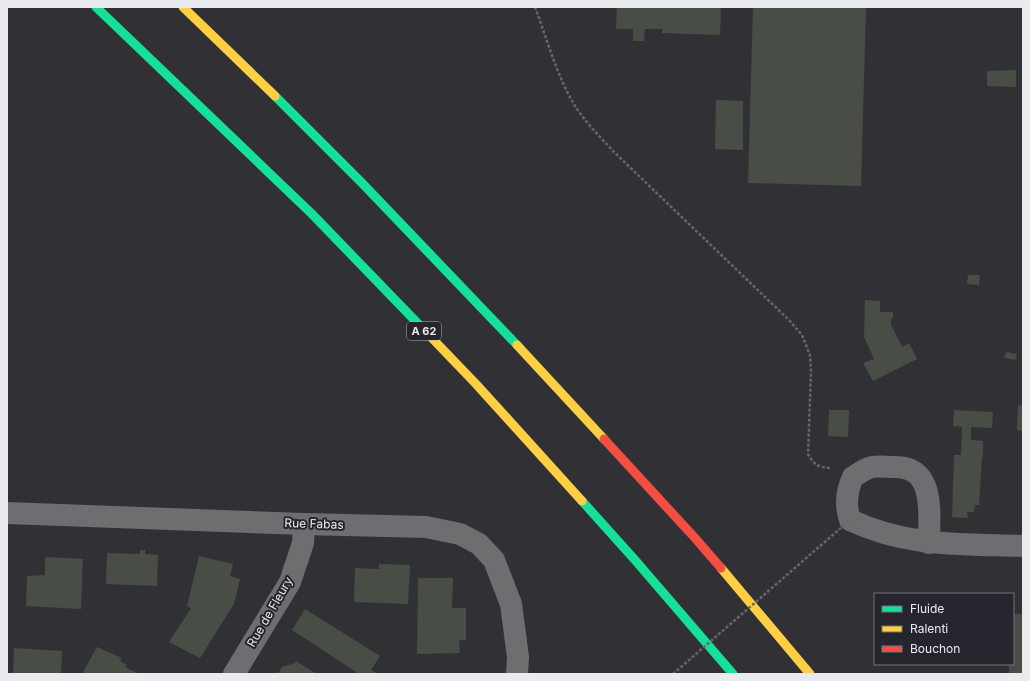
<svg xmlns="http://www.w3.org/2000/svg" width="1030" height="681" font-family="Inter,sans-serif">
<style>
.building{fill:#484d45}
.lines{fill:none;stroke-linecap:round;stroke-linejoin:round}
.path{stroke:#67676a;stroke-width:2.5;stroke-dasharray:3 2;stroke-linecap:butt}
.street{stroke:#6e6e70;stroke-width:22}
.fast{stroke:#16e098;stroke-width:9}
.slow{stroke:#ffcf43;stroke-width:9}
.jam{stroke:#f24e42;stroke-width:9}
.path-bridge{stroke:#67676a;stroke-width:2.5;stroke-dasharray:3 2;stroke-linecap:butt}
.labels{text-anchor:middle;stroke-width:4;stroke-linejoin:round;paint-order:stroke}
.shield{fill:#25262d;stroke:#afb0b5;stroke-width:1}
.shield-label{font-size:11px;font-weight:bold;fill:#eaebef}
.street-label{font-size:12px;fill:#eaebef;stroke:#25262d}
</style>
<rect width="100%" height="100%" fill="#313135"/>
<!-- building -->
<g class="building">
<path d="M 617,7 L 721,7 L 720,35 L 662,33 L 662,29 L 645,29 L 644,41 L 633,41 L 633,29 L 616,29 Z"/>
<path d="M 753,7 L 866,7 L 861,186 L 748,183 Z"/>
<path d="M 1016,70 L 1016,87 L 987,86 L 987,71 Z"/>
<path d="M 716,100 L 743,101 L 743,150 L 715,149 Z"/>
<path d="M 968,275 L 980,275 L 979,285 L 967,284 Z"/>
<path d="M 865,300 L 880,301 L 880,312 L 893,312 L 893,318 L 891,318 L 891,325 L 902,347 L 909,343 L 917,359 L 873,381 L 863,363 L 874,359 L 864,337 Z"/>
<path d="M 1006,352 L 1017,354 L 1015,360 L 1004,358 Z"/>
<path d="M 1018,405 L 1023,406 L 1023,431 L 1017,430 Z"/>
<path d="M 829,410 L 849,410 L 848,437 L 828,436 Z"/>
<path d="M 954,410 L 993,412 L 992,428 L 971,427 L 971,440 L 983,441 L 983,457 L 982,457 L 979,505 L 975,505 L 974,512 L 967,512 L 968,518 L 952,517 L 954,455 L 961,455 L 962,427 L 953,426 Z"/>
<path d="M 140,550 L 145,550 L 145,554 L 158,555 L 157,586 L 106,584 L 107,553 L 140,554 Z"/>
<path d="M 199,556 L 233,564 L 230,576 L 240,579 L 234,604 L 200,658 L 169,642 L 191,608 L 187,606 Z"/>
<path d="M 45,557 L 83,559 L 81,609 L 26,606 L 27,576 L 45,575 Z"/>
<path d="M 379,564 L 410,565 L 408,604 L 354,602 L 355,568 L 379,569 Z"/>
<path d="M 418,578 L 453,578 L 452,608 L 466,608 L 466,640 L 459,640 L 460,653 L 417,654 Z"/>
<path d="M 305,609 L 380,656 L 371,670 L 378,674 L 359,674 L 292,630 Z"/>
<path d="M 1013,614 L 1023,614 L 1023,674 L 1009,674 L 1009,664 L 1013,664 Z"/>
<path d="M 97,647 L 122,658 L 120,661 L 127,665 L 125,667 L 139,674 L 87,674 L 83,672 Z"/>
<path d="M 14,648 L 62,651 L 61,674 L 13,674 Z"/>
<path d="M 296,661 L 317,674 L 278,674 L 282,667 L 295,663 Z"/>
</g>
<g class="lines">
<!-- path -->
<path class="path" d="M 535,7 C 547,39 558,80 577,109 C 588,125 602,139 615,153 L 789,320 L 802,335 L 810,355 L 811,371 L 808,454 C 815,466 818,467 831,468"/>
<!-- street -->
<g class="street">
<path d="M 7,513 L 304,524 L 426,527 L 460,534 L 479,544 L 494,560 L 511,604 L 518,657 L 517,674"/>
<path d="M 929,543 C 929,514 936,466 894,467 C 886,467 876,465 869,468 C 863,470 858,474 853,477 C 846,492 845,505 850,520 C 907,547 961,544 1023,546"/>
<path d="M 234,674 L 290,582 L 303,543 L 304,524"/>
</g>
<!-- fast -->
<g class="fast">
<path d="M 96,7 L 312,214 L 428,334"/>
<path d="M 275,96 L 362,183 L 517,345"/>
<path d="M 582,501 L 635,560 L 733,674"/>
</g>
<!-- slow -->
<g class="slow">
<path d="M 183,7 L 275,96"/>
<path d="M 428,334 L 476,384 L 582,501"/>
<path d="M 517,345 L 604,439"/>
<path d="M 721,568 L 810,674"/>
</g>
<!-- jam -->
<path class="jam" d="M 604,439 L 695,538 L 721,568"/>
<!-- path-bridge -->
<path class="path-bridge" d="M 673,674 L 850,520"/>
</g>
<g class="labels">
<!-- shield labels -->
<rect class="shield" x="407" y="322" width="34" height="18" rx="3"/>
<g class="shield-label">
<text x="424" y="335">A 62</text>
</g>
<!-- street labels -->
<g class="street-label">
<text transform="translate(314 524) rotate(2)" y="4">Rue Fabas</text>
<text transform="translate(270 612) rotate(-60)" y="4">Rue de Fleury</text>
</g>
</g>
<!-- border -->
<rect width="1030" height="681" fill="none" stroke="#eaebef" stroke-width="16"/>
<!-- legend -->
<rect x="874" y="593" width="140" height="72" fill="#25262d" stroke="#74757b"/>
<rect x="882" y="606" width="20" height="6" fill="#16e098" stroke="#74757b"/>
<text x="910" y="613" font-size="12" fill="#eaebef">Fluide</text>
<rect x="882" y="626" width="20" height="6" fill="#ffcf43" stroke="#74757b"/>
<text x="910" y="633" font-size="12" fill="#eaebef">Ralenti</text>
<rect x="882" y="646" width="20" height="6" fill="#f24e42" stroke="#74757b"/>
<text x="910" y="653" font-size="12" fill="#eaebef">Bouchon</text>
</svg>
